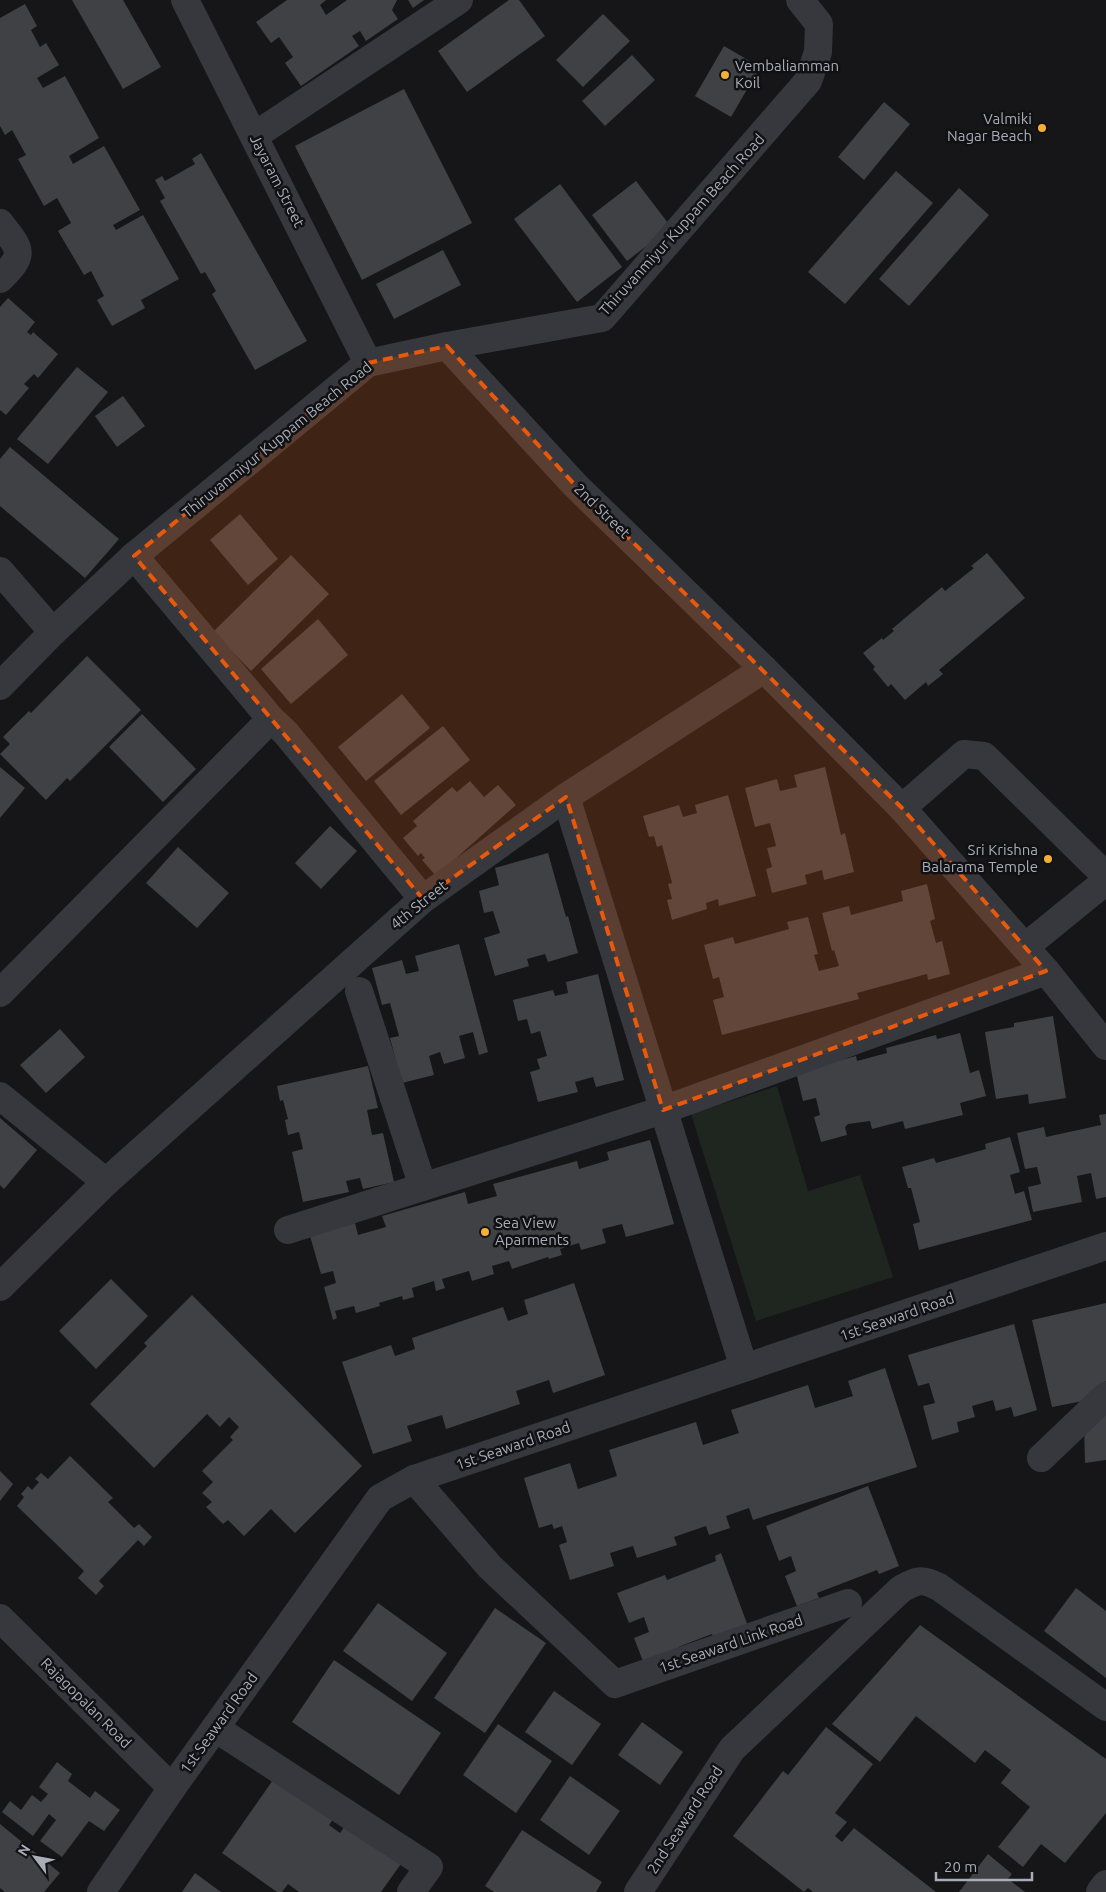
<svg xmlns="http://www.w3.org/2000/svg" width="1106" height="1892" font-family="Ubuntu,sans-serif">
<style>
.park{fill:#1e261f}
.building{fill:#404145}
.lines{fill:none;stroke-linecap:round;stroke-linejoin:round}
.minor{stroke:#37383d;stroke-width:28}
.marked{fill:#e8590c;fill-opacity:0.2;stroke:#e8590c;stroke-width:4;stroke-dasharray:10 6;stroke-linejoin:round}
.poi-dot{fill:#f2b134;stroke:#111113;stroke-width:2}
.labels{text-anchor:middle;stroke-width:5;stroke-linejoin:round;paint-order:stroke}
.poi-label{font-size:15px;fill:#a8adb8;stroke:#111113;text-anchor:start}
.street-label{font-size:15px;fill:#a8adb8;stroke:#111113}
</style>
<rect width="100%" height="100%" fill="#161618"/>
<!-- park -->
<path class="park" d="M 777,1086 L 808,1191 L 860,1175 L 893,1277 L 756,1321 L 691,1114 Z"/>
<!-- building -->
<g class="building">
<path d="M 72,0 L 123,0 L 161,67 L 123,89 Z"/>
<path d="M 287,0 L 326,0 L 320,5 L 326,15 L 347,0 L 397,0 L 392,10 L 398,19 L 366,41 L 360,31 L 352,36 L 359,46 L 301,86 L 285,63 L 293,57 L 279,37 L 271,43 L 256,22 Z"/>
<path d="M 408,0 L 424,0 L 413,8 Z"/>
<path d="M 509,0 L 519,0 L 545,36 L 467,92 L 438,51 Z"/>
<path d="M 25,4 L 37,26 L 31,30 L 40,47 L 46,43 L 59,65 L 37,78 L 43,88 L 65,76 L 99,138 L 69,156 L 73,164 L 104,146 L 140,210 L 113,225 L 116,230 L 143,215 L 179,279 L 141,300 L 145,308 L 112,326 L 97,300 L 104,296 L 91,271 L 84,275 L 58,231 L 71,223 L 57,198 L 44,206 L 18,159 L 26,155 L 12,130 L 5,135 L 0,126 L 0,18 Z"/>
<path d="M 603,14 L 630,41 L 583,87 L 556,60 Z"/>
<path d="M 724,46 L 760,67 L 731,117 L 695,96 Z"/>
<path d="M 632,55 L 655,80 L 605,126 L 582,101 Z"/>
<path d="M 404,89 L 472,223 L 362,280 L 295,146 Z"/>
<path d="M 884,102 L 910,124 L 864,180 L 838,157 Z"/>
<path d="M 201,153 L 307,341 L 255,370 L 212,294 L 216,291 L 205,272 L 201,274 L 160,201 L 165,198 L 155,180 L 162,176 L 165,181 L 195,164 L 192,159 Z"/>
<path d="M 896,171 L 933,203 L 845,304 L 808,272 Z"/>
<path d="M 636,181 L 671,227 L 627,261 L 592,215 Z"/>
<path d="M 560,184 L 622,267 L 577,302 L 514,219 Z"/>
<path d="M 959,188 L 989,215 L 909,306 L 879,279 Z"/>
<path d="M 443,250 L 461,285 L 394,319 L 376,284 Z"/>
<path d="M 8,298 L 35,322 L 27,332 L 31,335 L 33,332 L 58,354 L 38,378 L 34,374 L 24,384 L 29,388 L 6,415 L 0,410 L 0,307 Z"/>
<path d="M 77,367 L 108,392 L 48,464 L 17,439 Z"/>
<path d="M 123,396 L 145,426 L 117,447 L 95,416 Z"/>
<path d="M 10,447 L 119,539 L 85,578 L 0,506 L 0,459 Z"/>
<path d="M 240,514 L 278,559 L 248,585 L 210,540 Z"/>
<path d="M 987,553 L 1025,598 L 939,670 L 943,674 L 928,686 L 926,682 L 905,700 L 891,684 L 888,687 L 873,669 L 875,667 L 863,653 L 882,638 L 883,640 L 894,631 L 892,629 L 942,587 L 945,591 L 974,568 L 971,566 Z"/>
<path d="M 291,555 L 329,594 L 251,671 L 213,632 Z"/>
<path d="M 318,619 L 348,655 L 291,704 L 261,669 Z"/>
<path d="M 87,656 L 141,710 L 70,781 L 67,778 L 46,800 L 0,754 L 10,744 L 3,737 L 29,711 L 31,713 Z"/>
<path d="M 402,694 L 430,728 L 366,781 L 338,747 Z"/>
<path d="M 142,714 L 196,769 L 163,802 L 109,747 Z"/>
<path d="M 443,726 L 470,760 L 401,815 L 374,781 Z"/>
<path d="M 0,767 L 25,788 L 0,818 Z"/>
<path d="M 825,767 L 841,835 L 845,833 L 854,872 L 824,880 L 822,870 L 805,875 L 807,884 L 772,893 L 766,869 L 772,867 L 767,848 L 776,846 L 770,823 L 755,827 L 745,788 L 777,779 L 780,791 L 797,787 L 794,775 Z"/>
<path d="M 470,781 L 484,797 L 498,785 L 516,805 L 436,876 L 422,860 L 425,858 L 421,853 L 418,856 L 403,838 L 417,826 L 413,821 L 452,787 L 457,792 Z"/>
<path d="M 728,795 L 756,896 L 719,906 L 718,899 L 706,903 L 707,909 L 672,920 L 667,900 L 672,899 L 668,884 L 672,883 L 662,845 L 657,847 L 654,836 L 649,837 L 643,816 L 679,805 L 683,817 L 697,813 L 695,805 Z"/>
<path d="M 330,826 L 357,851 L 321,889 L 295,863 Z"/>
<path d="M 178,847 L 229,893 L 197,928 L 146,883 Z"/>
<path d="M 548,853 L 566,917 L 568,916 L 578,953 L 548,962 L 545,954 L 527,959 L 529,966 L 495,976 L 484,938 L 500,933 L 493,911 L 484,913 L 479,891 L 499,885 L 495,868 Z"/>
<path d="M 927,884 L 935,919 L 930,921 L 936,943 L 942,941 L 950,974 L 928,980 L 927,974 L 857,993 L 859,999 L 722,1035 L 713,1000 L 724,997 L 719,977 L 713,979 L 704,945 L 733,937 L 735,944 L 789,929 L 787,922 L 808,917 L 818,954 L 814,955 L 819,971 L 839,966 L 834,950 L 832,951 L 822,913 L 849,906 L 851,915 L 903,901 L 901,891 Z"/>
<path d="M 459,944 L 488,1052 L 479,1055 L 473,1032 L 459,1036 L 465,1058 L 444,1064 L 440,1052 L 429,1056 L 434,1075 L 402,1083 L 390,1038 L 399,1036 L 390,1003 L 382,1005 L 372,968 L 402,960 L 406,974 L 419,971 L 415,956 Z"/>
<path d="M 598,974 L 624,1080 L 596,1087 L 593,1077 L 575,1082 L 578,1092 L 538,1102 L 530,1072 L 540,1069 L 537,1059 L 547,1056 L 540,1031 L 531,1034 L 527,1019 L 518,1021 L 513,1000 L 553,990 L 555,996 L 568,993 L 566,982 Z"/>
<path d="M 1053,1016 L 1066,1098 L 1029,1104 L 1028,1094 L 996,1099 L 985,1032 L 1014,1027 L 1014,1023 Z"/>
<path d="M 60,1029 L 85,1057 L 46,1093 L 20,1065 Z"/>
<path d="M 960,1033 L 970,1073 L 979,1070 L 986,1096 L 960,1103 L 963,1115 L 905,1129 L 903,1121 L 872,1129 L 870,1121 L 848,1124 L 845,1127 L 847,1135 L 821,1142 L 814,1117 L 820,1115 L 816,1098 L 803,1101 L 796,1072 L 856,1056 L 857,1061 L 887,1053 L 886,1048 L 936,1035 L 937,1039 Z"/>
<path d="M 368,1066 L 378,1108 L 367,1110 L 372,1135 L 383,1133 L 394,1182 L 363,1189 L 360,1178 L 346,1181 L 349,1192 L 303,1202 L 292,1152 L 303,1149 L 299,1132 L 288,1135 L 285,1120 L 288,1119 L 283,1100 L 280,1101 L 277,1086 Z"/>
<path d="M 1106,1114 L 1106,1197 L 1096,1199 L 1091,1173 L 1077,1176 L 1082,1202 L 1033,1212 L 1028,1187 L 1041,1184 L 1037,1167 L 1025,1169 L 1017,1133 L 1044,1127 L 1046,1137 L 1101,1125 L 1099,1115 Z"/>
<path d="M 0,1118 L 37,1150 L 4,1189 L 0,1185 Z"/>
<path d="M 1010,1137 L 1020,1172 L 1010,1175 L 1015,1194 L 1024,1191 L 1032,1220 L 919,1250 L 913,1224 L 920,1222 L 911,1188 L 908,1188 L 902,1167 L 934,1158 L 936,1163 L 986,1149 L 985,1144 Z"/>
<path d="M 650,1140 L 674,1224 L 626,1237 L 622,1224 L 602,1229 L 606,1243 L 581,1250 L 579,1243 L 560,1249 L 562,1255 L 549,1259 L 548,1257 L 512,1269 L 509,1261 L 492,1266 L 494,1274 L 472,1281 L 469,1271 L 442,1279 L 445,1288 L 436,1291 L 434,1281 L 412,1288 L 414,1297 L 403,1300 L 402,1296 L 379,1303 L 380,1306 L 356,1313 L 354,1306 L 335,1311 L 337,1318 L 333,1320 L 324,1287 L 336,1283 L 333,1271 L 321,1274 L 310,1236 L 355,1223 L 358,1235 L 386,1227 L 382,1216 L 465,1192 L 468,1204 L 497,1196 L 493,1184 L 577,1161 L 579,1169 L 609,1160 L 607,1152 Z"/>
<path d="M 111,1279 L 148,1316 L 96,1369 L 59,1331 Z"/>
<path d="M 574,1283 L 605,1375 L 553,1393 L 549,1380 L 516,1391 L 520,1404 L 446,1429 L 442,1415 L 407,1426 L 412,1441 L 373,1454 L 342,1362 L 391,1345 L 395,1356 L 415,1349 L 412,1338 L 503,1307 L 508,1321 L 528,1314 L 524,1300 Z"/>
<path d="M 192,1295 L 362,1466 L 295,1533 L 271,1509 L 244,1536 L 228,1520 L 223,1524 L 206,1507 L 212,1502 L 202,1493 L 213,1482 L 202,1471 L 233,1440 L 230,1437 L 239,1427 L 229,1417 L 220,1427 L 207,1414 L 154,1468 L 90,1404 L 147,1346 L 144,1343 Z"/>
<path d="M 1106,1303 L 1106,1381 L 1088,1400 L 1052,1407 L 1032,1320 Z"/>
<path d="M 1014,1324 L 1037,1410 L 1014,1417 L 1011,1407 L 996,1411 L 993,1400 L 972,1406 L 975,1417 L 957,1422 L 959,1432 L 932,1440 L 923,1406 L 935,1403 L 929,1383 L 918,1386 L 908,1355 Z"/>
<path d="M 885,1368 L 917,1467 L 753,1520 L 749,1508 L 726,1516 L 730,1528 L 709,1535 L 706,1526 L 674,1537 L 677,1545 L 637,1558 L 633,1546 L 610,1553 L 614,1566 L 570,1580 L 559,1545 L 567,1542 L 562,1526 L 554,1529 L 552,1524 L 539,1528 L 524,1478 L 570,1463 L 578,1489 L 617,1476 L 609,1450 L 696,1422 L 703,1445 L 739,1433 L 731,1410 L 808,1385 L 815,1408 L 853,1396 L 848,1381 Z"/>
<path d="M 1106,1415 L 1106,1460 L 1085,1463 L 1084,1423 Z"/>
<path d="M 70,1456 L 113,1498 L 108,1502 L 134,1528 L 139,1524 L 152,1537 L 144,1546 L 138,1540 L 99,1581 L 104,1586 L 96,1595 L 78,1578 L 84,1571 L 17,1506 L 24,1497 L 21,1494 L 28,1486 L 32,1490 L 39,1482 L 35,1479 L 41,1473 L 48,1479 Z"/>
<path d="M 0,1471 L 13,1484 L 0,1501 Z"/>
<path d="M 868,1486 L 899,1566 L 879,1574 L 877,1570 L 817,1593 L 819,1598 L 797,1606 L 785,1576 L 796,1571 L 791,1556 L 779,1561 L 766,1526 Z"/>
<path d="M 721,1553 L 749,1629 L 714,1639 L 712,1634 L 678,1647 L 680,1653 L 646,1669 L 634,1638 L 649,1632 L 644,1617 L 629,1623 L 617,1593 L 665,1575 L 667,1580 L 716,1561 L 715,1556 Z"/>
<path d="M 1076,1588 L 1106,1611 L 1106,1678 L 1044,1631 Z"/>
<path d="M 378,1603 L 447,1653 L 412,1701 L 343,1651 Z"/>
<path d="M 495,1608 L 546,1643 L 485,1733 L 434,1698 Z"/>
<path d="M 920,1625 L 1106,1759 L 1106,1813 L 1065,1863 L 1041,1844 L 1023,1867 L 998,1847 L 1030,1807 L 1001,1783 L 1011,1770 L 985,1750 L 975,1763 L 916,1716 L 880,1762 L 832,1724 Z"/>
<path d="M 334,1660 L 441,1733 L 399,1795 L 292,1722 Z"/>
<path d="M 554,1691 L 601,1724 L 572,1765 L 525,1732 Z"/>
<path d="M 642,1722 L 683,1752 L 660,1785 L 618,1755 Z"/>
<path d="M 498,1724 L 552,1761 L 516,1813 L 463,1775 Z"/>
<path d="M 826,1727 L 873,1764 L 835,1813 L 847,1822 L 835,1836 L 842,1842 L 854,1828 L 936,1892 L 813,1892 L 808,1888 L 804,1892 L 733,1836 L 783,1771 L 788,1775 Z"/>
<path d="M 57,1762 L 72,1774 L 68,1781 L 90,1798 L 95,1791 L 120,1810 L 104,1831 L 89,1821 L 62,1857 L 40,1841 L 56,1820 L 49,1814 L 33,1836 L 2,1812 L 10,1801 L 21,1810 L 32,1795 L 41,1802 L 48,1794 L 39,1787 Z"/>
<path d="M 282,1767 L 341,1808 L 329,1825 L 340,1833 L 352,1816 L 408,1854 L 381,1892 L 299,1892 L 288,1884 L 282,1892 L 277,1892 L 222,1853 Z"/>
<path d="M 570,1776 L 620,1811 L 589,1855 L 540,1820 Z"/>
<path d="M 0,1824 L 60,1873 L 44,1892 L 5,1892 L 0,1888 Z"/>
<path d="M 522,1830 L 602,1882 L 596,1892 L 494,1892 L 485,1886 Z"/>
<path d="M 988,1854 L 1012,1874 L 1008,1879 L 1025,1892 L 959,1892 Z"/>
<path d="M 195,1873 L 221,1892 L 182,1892 Z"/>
</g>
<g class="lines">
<!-- minor -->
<g class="minor">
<path d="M 185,0 L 368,363"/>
<path d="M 254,136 L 459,0"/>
<path d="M 0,223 C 20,249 27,253 0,279"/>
<path d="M 447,346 L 575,485 L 764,669 L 902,808 L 1046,971 L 1106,1046"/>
<path d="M 134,556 L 271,719 L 285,732 L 423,899"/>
<path d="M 0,571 L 53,632"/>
<path d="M 0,686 L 53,632 L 134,556 L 368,363 L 447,346 L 602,318 L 808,81 L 818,52 L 819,24 L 800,0"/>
<path d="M 566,797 L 744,1368"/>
<path d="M 902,808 L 964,754 L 984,756 L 1106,876"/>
<path d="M 1025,947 L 1106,881"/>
<path d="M 359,991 L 423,1187"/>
<path d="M 0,993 L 271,719"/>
<path d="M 0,1096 L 106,1182"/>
<path d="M 288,1230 L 663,1110 L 1046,971"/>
<path d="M 0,1287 L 106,1182 L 423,899 L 566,797 L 764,669"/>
<path d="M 1041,1458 L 1106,1396"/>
<path d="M 414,1479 L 490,1567 L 615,1684 L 848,1603"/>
<path d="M 0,1618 L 172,1788"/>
<path d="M 215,1728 L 429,1867 L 411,1892"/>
<path d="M 101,1892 L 172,1788 L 380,1498 L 414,1479 L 1106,1246"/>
<path d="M 638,1892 L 732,1749 L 901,1589 C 918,1580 921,1578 939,1587 L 1106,1707"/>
<path d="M 1100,1892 L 1106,1884"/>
</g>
</g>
<!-- marked area -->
<path class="marked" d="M 447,346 L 575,485 L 902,808 L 1046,971 L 663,1110 L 566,797 L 423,899 L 134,556 L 368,363 Z"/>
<!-- markers -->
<g class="poi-dot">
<circle cx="725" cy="75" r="5"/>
<circle cx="1042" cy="128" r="5"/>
<circle cx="1048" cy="859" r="5"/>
<circle cx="485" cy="1232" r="5"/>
</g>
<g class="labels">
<!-- poi labels -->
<g class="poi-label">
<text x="735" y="71">Vembaliamman<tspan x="735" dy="17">Koil</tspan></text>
<text x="1032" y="124" text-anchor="end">Valmiki<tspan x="1032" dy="17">Nagar Beach</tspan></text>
<text x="1038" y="855" text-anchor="end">Sri Krishna<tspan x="1038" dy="17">Balarama Temple</tspan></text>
<text x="495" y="1228">Sea View<tspan x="495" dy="17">Aparments</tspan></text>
</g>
<!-- street labels -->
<g class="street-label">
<text transform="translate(277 181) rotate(63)" y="5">Jayaram Street</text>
<text transform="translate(682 225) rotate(-48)" y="5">Thiruvanmiyur Kuppam Beach Road</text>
<text transform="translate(277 440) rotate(-39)" y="5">Thiruvanmiyur Kuppam Beach Road</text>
<text transform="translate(602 511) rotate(44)" y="5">2nd Street</text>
<text transform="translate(419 905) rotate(-39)" y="5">4th Street</text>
<text transform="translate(897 1317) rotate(-19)" y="5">1st Seaward Road</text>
<text transform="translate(513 1446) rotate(-19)" y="5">1st Seaward Road</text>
<text transform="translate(731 1644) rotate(-19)" y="5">1st Seaward Link Road</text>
<text transform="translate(86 1703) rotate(45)" y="5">Rajagopalan Road</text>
<text transform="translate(219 1723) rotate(-54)" y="5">1st Seaward Road</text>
<text transform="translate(685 1820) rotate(-57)" y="5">2nd Seaward Road</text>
</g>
</g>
<!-- north arrow -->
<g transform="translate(35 1857) rotate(302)" stroke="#111113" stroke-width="4" paint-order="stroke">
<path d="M0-4L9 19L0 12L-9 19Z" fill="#a8adb8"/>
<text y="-8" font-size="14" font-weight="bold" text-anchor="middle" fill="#a8adb8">N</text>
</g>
<!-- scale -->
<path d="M936 1872v8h96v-8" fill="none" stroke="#a8adb8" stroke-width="2.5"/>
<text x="944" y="1872" font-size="15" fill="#a8adb8" stroke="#111113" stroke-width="4" paint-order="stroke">20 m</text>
</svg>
